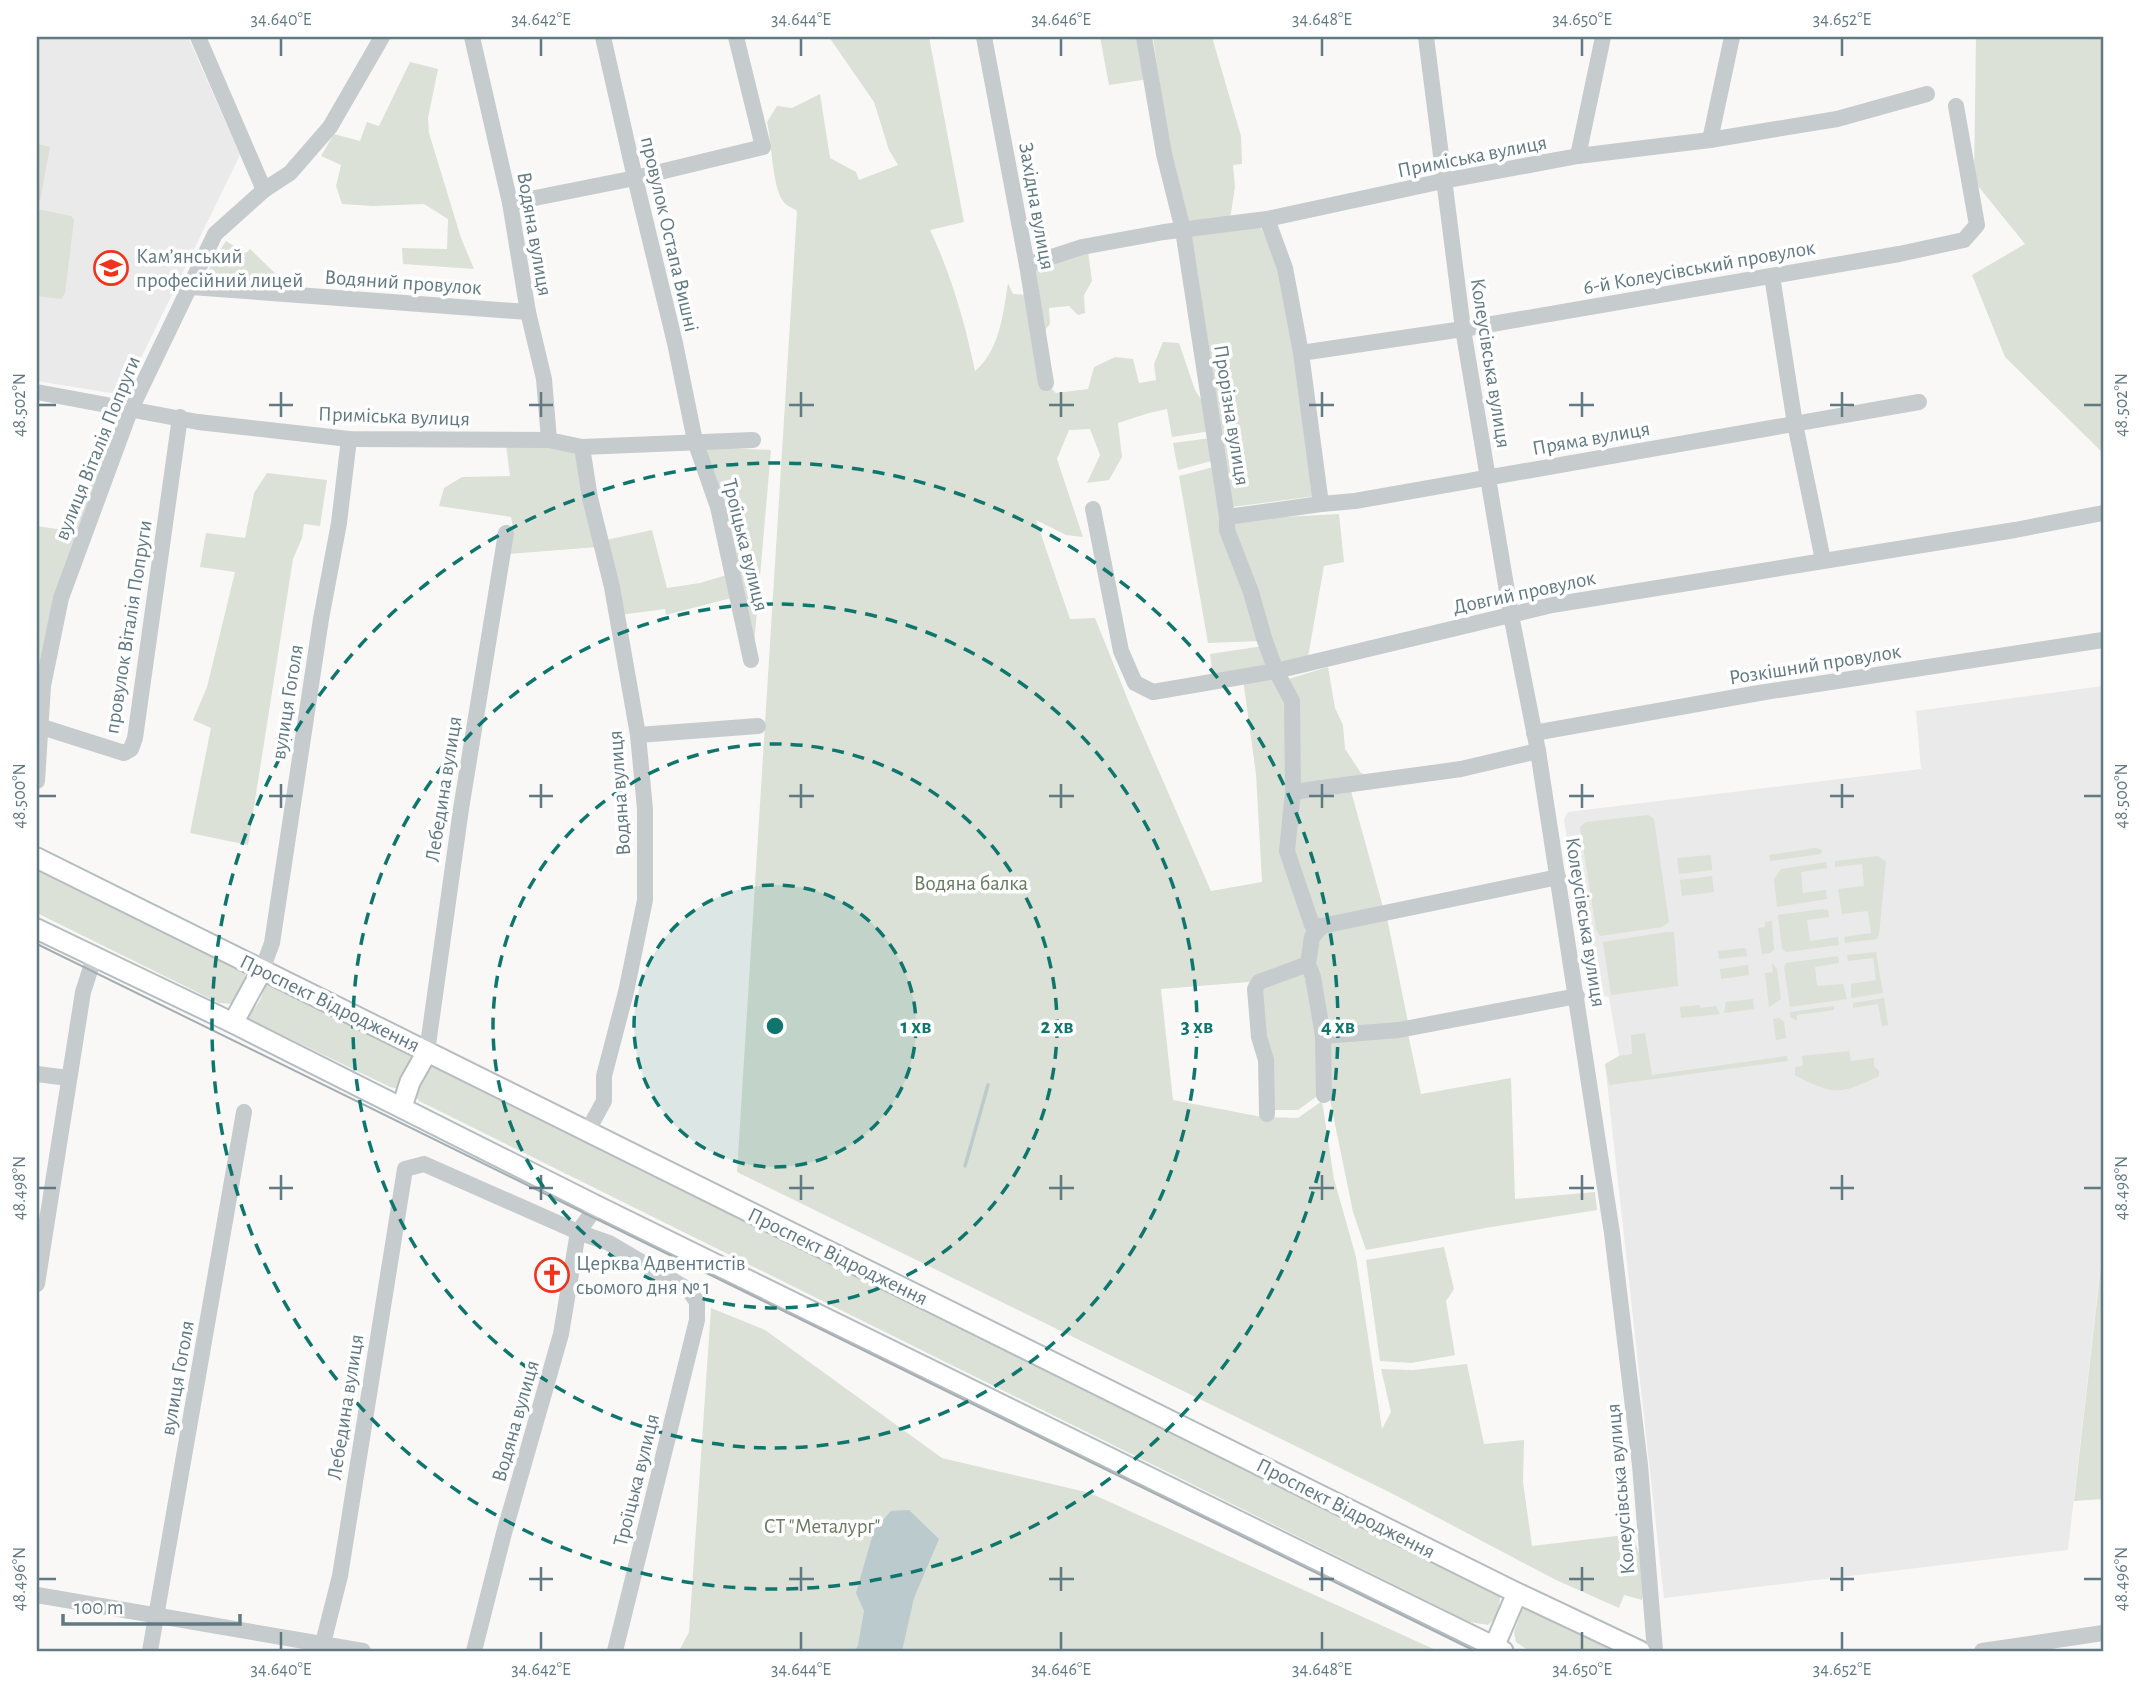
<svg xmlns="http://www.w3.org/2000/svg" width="2140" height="1688" font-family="'Alegreya Sans',sans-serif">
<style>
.built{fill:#e9eae9}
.green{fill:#dbe1d6}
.water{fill:#bbcbcd}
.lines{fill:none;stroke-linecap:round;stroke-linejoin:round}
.stream{stroke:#bbcbcd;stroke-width:3.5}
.major-casing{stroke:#b6bdc0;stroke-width:23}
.minor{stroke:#c6cbce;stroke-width:16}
.major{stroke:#fff;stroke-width:19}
.tram{stroke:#a4adb1;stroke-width:2}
.ticks{fill:none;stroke:#617983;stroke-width:2.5}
.ring{fill:none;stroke:#0f766e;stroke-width:3.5;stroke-dasharray:12 9}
.labels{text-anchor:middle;stroke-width:7;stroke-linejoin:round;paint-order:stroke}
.street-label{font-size:21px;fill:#617983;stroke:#fff}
.poi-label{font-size:21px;fill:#617983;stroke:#fff;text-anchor:start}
.park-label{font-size:21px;fill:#697a61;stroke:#fff}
.centre{fill:#0f766e;stroke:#fff;stroke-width:3.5}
.ring-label{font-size:21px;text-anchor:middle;font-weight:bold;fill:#0f766e;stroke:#fff;stroke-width:7;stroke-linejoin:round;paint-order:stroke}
.neatline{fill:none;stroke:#617983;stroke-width:2.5}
.ticks-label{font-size:18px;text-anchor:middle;fill:#617983}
</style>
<rect width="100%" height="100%" fill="#f9f8f6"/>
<!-- built -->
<g class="built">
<path d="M 37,37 L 188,37 L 240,155 L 123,395 L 37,381 Z"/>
<path d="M 2103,686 L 2103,1245 L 2068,1550 L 1664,1598 L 1605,1064 L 1619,1056 L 1609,997 L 1592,994 L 1564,819 L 1568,812 L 1921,769 L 1916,711 Z"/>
</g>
<!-- green -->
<g class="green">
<path d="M 829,37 L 929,37 L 964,222 L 930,230 C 951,274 965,323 975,371 C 1000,350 1003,314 1008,283 L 1013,294 L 1030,295 L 1046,383 L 1056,393 L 1088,389 L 1094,367 L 1115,357 L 1133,359 L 1139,383 L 1156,380 L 1154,364 L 1163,342 L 1179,343 L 1195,390 L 1206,407 L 1211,431 L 1172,437 L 1167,409 L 1149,413 L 1118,423 L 1122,457 L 1109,480 L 1087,483 L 1100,455 L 1090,429 L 1069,430 L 1057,459 L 1083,537 L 1066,535 L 1036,520 L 1070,619 L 1095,618 L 1130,705 L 1211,891 L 1262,882 L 1256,774 L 1243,679 L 1274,675 L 1289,702 L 1289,783 L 1281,852 L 1311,929 L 1304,961 L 1249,982 L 1161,989 L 1173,1100 L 1262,1117 L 1298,1118 L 1322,1101 L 1334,1179 L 1356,1257 L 1382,1429 L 1391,1412 L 1381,1369 L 1413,1370 L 1467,1364 L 1484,1444 L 1524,1440 L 1523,1482 L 1532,1546 L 1633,1534 L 1645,1574 L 1642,1600 L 1624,1595 L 1619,1608 L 1556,1580 L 1391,1493 L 737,1172 L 797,211 C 793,208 785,205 783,201 C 772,187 772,142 767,122 L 777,106 L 792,108 L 820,94 L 830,158 L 856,172 L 859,180 L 898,165 L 889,150 L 874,102 Z"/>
<path d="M 1100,37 L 1141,37 L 1149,79 L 1109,85 Z"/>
<path d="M 1153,37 L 1212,37 L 1241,136 L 1242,164 L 1233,165 L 1235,187 L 1230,219 L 1188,229 L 1169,149 Z"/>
<path d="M 1976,37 L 2103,37 L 2103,453 L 2005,357 L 1972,275 L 2025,244 L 1974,181 Z"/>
<path d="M 410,62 L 438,69 L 428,118 L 429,133 L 461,238 L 474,269 L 403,264 L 402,248 L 447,249 L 448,219 L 424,204 L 373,206 L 342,204 L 336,186 L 341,165 L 321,156 L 334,134 L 360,141 L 367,122 L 379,126 Z"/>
<path d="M 37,144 L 50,147 L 40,201 L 37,200 Z"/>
<path d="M 37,209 L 71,216 L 74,220 L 65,293 L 61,299 L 37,296 Z"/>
<path d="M 1260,226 L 1280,266 L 1316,496 L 1232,507 L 1188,236 Z"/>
<path d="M 226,241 L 246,253 L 250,249 L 281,279 L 289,292 L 207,285 C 204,270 218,254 226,241 Z"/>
<path d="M 1088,251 L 1092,281 L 1084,295 L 1085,313 L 1078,315 L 1069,306 L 1049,308 L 1050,324 L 1045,330 L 1035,264 Z"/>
<path d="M 106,429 L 114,437 L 43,672 L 37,661 L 37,526 L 70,531 Z"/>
<path d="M 1211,438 L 1215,460 L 1178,470 L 1173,443 Z"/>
<path d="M 548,443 L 580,451 L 598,547 L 507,554 L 513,528 L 511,517 L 439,506 L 444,488 L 462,477 L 510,476 L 506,445 Z"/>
<path d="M 702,447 L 771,450 L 754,645 Z"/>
<path d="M 1217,466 L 1262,641 L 1208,643 L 1179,476 Z"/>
<path d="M 267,473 L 327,480 L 320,526 L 304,524 L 302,538 L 293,559 L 248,845 L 190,833 L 211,728 L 193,720 L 207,687 L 235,572 L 200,567 L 206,533 L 245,538 L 254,493 Z"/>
<path d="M 1339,514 L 1344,562 L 1324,566 L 1308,657 L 1278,666 L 1231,520 Z"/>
<path d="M 652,530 L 667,588 L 700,583 L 730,574 L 735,597 L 666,615 L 665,609 L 620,615 L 606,540 Z"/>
<path d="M 1263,646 L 1267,669 L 1213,676 L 1210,654 Z"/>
<path d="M 1328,667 L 1335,708 L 1343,725 L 1345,749 L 1361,773 L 1367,775 L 1296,788 L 1285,680 Z"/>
<path d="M 1351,791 L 1383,907 L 1315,921 L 1291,848 L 1298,798 Z"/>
<path d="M 1648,815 L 1654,819 L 1669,922 L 1662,927 L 1600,936 L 1596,929 L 1580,827 L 1586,822 Z"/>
<path d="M 1816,848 L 1822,850 L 1821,854 L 1770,861 L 1769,855 Z"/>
<path d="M 1711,855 L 1712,870 L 1679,874 L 1677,858 Z"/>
<path d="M 1878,856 L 1886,862 L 1879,935 L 1877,939 L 1845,943 L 1844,937 L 1871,933 L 1868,911 L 1842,914 L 1838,889 L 1864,886 L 1862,864 L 1835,867 L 1835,861 Z"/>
<path d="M 1826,862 L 1827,868 L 1801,872 L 1803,893 L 1826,890 L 1827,899 L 1777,907 L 1774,879 L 1781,869 Z"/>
<path d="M 37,867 L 239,964 C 253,981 243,988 233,1004 L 219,1003 L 37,913 Z"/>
<path d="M 1712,876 L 1714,892 L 1682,896 L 1680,880 Z"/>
<path d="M 1822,909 L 1828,910 L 1829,917 L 1807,920 L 1810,941 L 1838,937 L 1839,945 L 1786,952 L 1782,948 L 1778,915 Z"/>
<path d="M 1387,918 L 1408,1022 L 1327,1031 L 1315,954 L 1316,942 L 1326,928 Z"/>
<path d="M 1772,921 L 1774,950 L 1770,953 L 1762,954 L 1758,928 L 1765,927 L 1765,922 Z"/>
<path d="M 1667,932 L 1674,932 L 1678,986 L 1611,995 L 1603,942 Z"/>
<path d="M 1744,948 L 1746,949 L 1747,956 L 1719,959 L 1718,951 Z"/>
<path d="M 1876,952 L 1883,993 L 1851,998 L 1851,984 L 1876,980 L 1873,958 L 1848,961 L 1847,955 Z"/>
<path d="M 1838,956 L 1839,963 L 1815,967 L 1817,986 L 1843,984 L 1847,999 L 1790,1007 L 1784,967 L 1786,963 Z"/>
<path d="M 1772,963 L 1777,969 L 1781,999 L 1769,1007 L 1765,973 L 1773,972 Z"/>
<path d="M 1748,965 L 1749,975 L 1721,979 L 1720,969 Z"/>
<path d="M 1307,970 L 1317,1030 L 1320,1094 L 1298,1110 L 1271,1110 L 1260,987 Z"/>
<path d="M 266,979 L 413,1053 L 413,1062 L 398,1089 L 390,1087 L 245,1017 C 260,1004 262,999 266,979 Z"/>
<path d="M 1884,998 L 1888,1025 L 1882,1026 L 1878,1004 L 1853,1008 L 1853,1003 Z"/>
<path d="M 1753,999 L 1754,1009 L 1724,1013 L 1726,1002 Z"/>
<path d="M 1700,1005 L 1700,1008 L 1716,1006 L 1720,1014 L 1681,1018 L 1680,1007 Z"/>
<path d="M 1834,1006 L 1834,1010 L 1797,1015 L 1797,1021 L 1790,1017 L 1790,1012 Z"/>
<path d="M 1779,1018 L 1784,1022 L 1786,1038 L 1776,1040 L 1773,1019 Z"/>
<path d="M 1645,1033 L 1652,1075 L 1787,1056 L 1788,1061 L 1609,1085 L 1605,1064 L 1619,1056 L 1632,1054 L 1631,1035 Z"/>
<path d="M 1408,1034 L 1421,1094 L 1511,1078 L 1515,1199 L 1595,1192 L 1597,1210 L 1491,1227 L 1366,1250 L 1353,1212 L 1329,1095 L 1329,1040 Z"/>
<path d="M 1849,1051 L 1851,1061 L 1874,1058 L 1874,1066 L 1879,1071 L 1879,1076 C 1841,1095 1832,1095 1795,1075 L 1795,1067 L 1803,1066 L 1802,1056 Z"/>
<path d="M 431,1061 L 1500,1595 C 1500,1607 1498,1617 1488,1625 L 1470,1622 L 419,1101 C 409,1088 424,1073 431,1061 Z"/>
<path d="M 2103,1245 L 2103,1499 L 2074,1501 L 2103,1248 Z"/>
<path d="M 1444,1247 L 1454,1289 L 1446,1301 L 1455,1355 L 1411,1363 L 1380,1361 L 1366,1260 Z"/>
<path d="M 711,1308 L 765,1330 L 942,1458 L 1090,1493 L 1438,1651 L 679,1651 L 689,1632 Z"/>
<path d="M 1529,1606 L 1625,1651 L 1529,1651 L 1516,1642 L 1514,1632 L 1522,1610 Z"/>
</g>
<!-- water -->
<path class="water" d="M 909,1510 L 939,1539 L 914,1598 L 902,1651 L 855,1651 L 858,1645 L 864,1611 L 856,1593 L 874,1530 L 891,1511 Z"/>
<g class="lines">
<!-- stream -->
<path class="stream" d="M 965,1166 L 988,1085"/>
<!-- major casing -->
<g class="major-casing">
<g id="major">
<path d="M 37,858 L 1517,1593 L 1640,1651"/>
<path d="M 37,929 L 233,1023 L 597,1206 L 1503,1651"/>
<path d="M 233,1023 L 262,970"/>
<path d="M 402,1107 L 410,1082 L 427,1052"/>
<path d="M 1494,1647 L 1517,1593"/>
</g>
</g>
<!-- minor -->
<g class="minor">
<path d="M 198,37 L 264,190"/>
<path d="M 472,37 L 510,203 L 528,312 L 544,379 L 549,440"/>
<path d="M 603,37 L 635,178 L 675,343 L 695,441 L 718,507 L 751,660"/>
<path d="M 984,37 L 1027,265 L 1046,383"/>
<path d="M 1144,37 L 1164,154 L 1183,230 L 1227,517 L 1227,530 L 1251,592 L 1264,638 L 1276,671 L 1292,701 L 1293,792 L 1287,851 L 1312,925 L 1322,926 L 1312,937 L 1308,964 L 1313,977 L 1323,1036 L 1324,1095"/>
<path d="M 1426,37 L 1463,329 L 1511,615 L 1538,751 L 1612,1233 L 1640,1465 L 1655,1651"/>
<path d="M 1710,140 L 1732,37"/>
<path d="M 1578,156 L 1603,37"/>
<path d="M 510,203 L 635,178 L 763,147 L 736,37"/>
<path d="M 1267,219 L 1285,268 L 1301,353 L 1321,504"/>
<path d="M 1027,265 L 1082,247 L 1164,232 L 1267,219 L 1443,181 L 1578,156 L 1710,140 L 1837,119 L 1927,94"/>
<path d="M 1772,276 L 1795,424 L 1823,560"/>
<path d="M 191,287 L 528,312"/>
<path d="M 1301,353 L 1463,329 L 1899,254 L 1964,240 L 1977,225 L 1956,106"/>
<path d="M 37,392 L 198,422 L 349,439 L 549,440 L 582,447 L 753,440"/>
<path d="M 582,447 L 590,498 L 612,587 L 638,735 L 645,809 L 645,900 L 626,992 L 604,1076 L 604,1101 L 587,1132"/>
<path d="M 1093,509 L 1121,651 L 1135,683 L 1153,692 L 1276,671 L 1552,605 L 2015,530 L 2103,513"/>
<path d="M 1227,517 L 1321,504 L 1355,501 L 1919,402"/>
<path d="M 42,727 L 124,753 L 131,749 L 135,738 L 180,417"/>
<path d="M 1534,733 L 1759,693 L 2103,640"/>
<path d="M 638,735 L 758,726"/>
<path d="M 37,781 L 43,686 L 61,598 L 130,411 L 215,234 L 264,190 L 290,173 L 330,127 L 382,37"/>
<path d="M 1293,792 L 1461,769 L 1538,751"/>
<path d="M 1322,926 L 1558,877"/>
<path d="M 262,970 L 272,943 L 321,619 L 339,523 L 349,439"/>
<path d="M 1323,1036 L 1399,1030 L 1577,996"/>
<path d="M 427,1052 L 461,809 L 506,533"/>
<path d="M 37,1074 L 68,1078"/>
<path d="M 1267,1114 L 1266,1060 L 1259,1037 L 1255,989 L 1259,982 L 1308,964"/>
<path d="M 37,1284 L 83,992 L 94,958"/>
<path d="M 37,1595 L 363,1651"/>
<path d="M 150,1651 L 244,1112"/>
<path d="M 321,1651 L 340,1576 L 405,1169 L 424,1164 L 578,1232 L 609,1243 L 689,1290 L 697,1302 L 697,1320 L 615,1651"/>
<path d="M 474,1651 L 504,1533 L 561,1334 L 578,1232 L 597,1206"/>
<path d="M 1982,1651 L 2103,1633"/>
</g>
<!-- major -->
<use href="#major" class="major"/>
<!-- tram -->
<path class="tram" d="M 37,944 L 1475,1651"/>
</g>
<!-- ticks -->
<path class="ticks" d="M 281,38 L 281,56M 541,38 L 541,56M 801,38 L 801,56M 1061,38 L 1061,56M 1322,38 L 1322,56M 1582,38 L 1582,56M 1842,38 L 1842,56M 281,392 L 281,417M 541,392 L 541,417M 801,392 L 801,417M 1061,392 L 1061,417M 1322,392 L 1322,417M 1582,392 L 1582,417M 1842,392 L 1842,417M 38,405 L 56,405M 269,405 L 293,405M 529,405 L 553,405M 789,405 L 814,405M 1049,405 L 1074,405M 1309,405 L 1334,405M 1569,405 L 1594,405M 1830,405 L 1854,405M 2084,405 L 2102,405M 281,784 L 281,808M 541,784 L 541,808M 801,784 L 801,808M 1061,784 L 1061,808M 1322,784 L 1322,808M 1582,784 L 1582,808M 1842,784 L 1842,808M 38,796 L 56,796M 269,796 L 293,796M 529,796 L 553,796M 789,796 L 814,796M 1049,796 L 1074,796M 1309,796 L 1334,796M 1569,796 L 1594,796M 1830,796 L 1854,796M 2084,796 L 2102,796M 281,1175 L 281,1200M 541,1175 L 541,1200M 801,1175 L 801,1200M 1061,1175 L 1061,1200M 1322,1175 L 1322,1200M 1582,1175 L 1582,1200M 1842,1175 L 1842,1200M 38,1188 L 56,1188M 269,1188 L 293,1188M 529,1188 L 553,1188M 789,1188 L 814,1188M 1049,1188 L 1074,1188M 1309,1188 L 1334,1188M 1569,1188 L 1594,1188M 1830,1188 L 1854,1188M 2084,1188 L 2102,1188M 541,1567 L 541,1591M 801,1567 L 801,1591M 1061,1567 L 1061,1591M 1322,1567 L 1322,1591M 1582,1567 L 1582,1591M 1842,1567 L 1842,1591M 38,1579 L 56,1579M 529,1579 L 553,1579M 789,1579 L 814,1579M 1049,1579 L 1074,1579M 1309,1579 L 1334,1579M 1569,1579 L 1594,1579M 1830,1579 L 1854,1579M 2084,1579 L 2102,1579M 281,1632 L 281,1650M 541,1632 L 541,1650M 801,1632 L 801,1650M 1061,1632 L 1061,1650M 1322,1632 L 1322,1650M 1582,1632 L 1582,1650M 1842,1632 L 1842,1650"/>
<!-- distance rings -->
<circle cx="775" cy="1026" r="141" fill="#0f766e" fill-opacity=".12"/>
<g class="ring">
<circle cx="775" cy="1026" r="141"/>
<circle cx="775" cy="1026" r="282"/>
<circle cx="775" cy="1026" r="422"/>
<circle cx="775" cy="1026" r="563"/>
</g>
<!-- icons -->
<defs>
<g id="university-ring" transform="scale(1.75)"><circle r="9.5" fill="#fff" stroke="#f1331d" stroke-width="1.5"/><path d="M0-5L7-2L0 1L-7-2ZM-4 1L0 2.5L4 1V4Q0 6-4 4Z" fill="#f1331d"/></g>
<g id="church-ring" transform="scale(1.75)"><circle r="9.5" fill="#fff" stroke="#f1331d" stroke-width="1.5"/><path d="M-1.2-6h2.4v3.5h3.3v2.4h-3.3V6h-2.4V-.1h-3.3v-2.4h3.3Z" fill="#f1331d"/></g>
</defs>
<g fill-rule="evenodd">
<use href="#university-ring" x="111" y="268"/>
<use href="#church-ring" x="552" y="1275"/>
</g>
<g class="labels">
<!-- street labels -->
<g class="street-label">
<text transform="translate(1472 156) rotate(-11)" y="7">Приміська вулиця</text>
<text transform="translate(1037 206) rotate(80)" y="7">Західна вулиця</text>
<text transform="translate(535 234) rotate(80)" y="7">Водяна вулиця</text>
<text transform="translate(670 234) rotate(77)" y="7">провулок Остапа Вишні</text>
<text transform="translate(1699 267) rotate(-10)" y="7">6-й Колеусівський провулок</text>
<text transform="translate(403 282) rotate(4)" y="7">Водяний провулок</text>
<text transform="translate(1491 363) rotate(81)" y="7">Колеусівська вулиця</text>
<text transform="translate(1232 415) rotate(81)" y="7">Прорізна вулиця</text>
<text transform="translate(394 416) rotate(2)" y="7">Приміська вулиця</text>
<text transform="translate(1591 438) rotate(-10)" y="7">Пряма вулиця</text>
<text transform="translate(97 448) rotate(-68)" y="7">вулиця Віталія Попруги</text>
<text transform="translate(746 545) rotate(76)" y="7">Троїцька вулиця</text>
<text transform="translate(1524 592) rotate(-12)" y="7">Довгий провулок</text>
<text transform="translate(128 627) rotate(-81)" y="7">провулок Віталія Попруги</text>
<text transform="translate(1815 664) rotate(-9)" y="7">Розкішний провулок</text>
<text transform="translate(287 702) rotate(-81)" y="7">вулиця Гоголя</text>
<text transform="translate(443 789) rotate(-81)" y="7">Лебедина вулиця</text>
<text transform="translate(619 793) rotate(-94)" y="7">Водяна вулиця</text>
<text transform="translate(1586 922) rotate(81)" y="7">Колеусівська вулиця</text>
<text transform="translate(330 1003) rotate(26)" y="7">Проспект Відродження</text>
<text transform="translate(838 1256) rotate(26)" y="7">Проспект Відродження</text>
<text transform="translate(177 1378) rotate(-80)" y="7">вулиця Гоголя</text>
<text transform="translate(345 1407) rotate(-81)" y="7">Лебедина вулиця</text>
<text transform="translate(515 1421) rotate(-74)" y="7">Водяна вулиця</text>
<text transform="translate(636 1480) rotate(-76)" y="7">Троїцька вулиця</text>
<text transform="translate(1620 1489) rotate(-95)" y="7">Колеусівська вулиця</text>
<text transform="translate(1346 1508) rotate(27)" y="7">Проспект Відродження</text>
</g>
<!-- poi labels -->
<g class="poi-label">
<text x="136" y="263">Кам’янський<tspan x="136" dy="24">професійний лицей</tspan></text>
<text x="576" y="1270">Церква Адвентистів<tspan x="576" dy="24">сьомого дня № 1</tspan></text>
</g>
<!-- park labels -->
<g class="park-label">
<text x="971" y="890">Водяна балка</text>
<text x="822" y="1533">СТ "Металург"</text>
</g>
</g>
<circle cx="775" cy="1026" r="10" class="centre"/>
<g class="ring-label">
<text x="916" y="1033">1 хв</text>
<text x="1057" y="1033">2 хв</text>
<text x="1197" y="1033">3 хв</text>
<text x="1338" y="1033">4 хв</text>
</g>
<!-- border -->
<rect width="2140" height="1688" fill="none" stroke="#ffffff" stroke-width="77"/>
<!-- scale -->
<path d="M63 1614v10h177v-10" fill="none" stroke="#617983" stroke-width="3.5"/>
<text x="74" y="1614" font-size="21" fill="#617983" stroke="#ffffff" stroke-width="5" paint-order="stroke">100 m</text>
<rect x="38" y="38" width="2064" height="1612" class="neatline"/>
<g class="ticks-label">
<text x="281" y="25">34.640°E</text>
<text x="541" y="25">34.642°E</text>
<text x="801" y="25">34.644°E</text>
<text x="1061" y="25">34.646°E</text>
<text x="1322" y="25">34.648°E</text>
<text x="1582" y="25">34.650°E</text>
<text x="1842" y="25">34.652°E</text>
<text transform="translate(19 405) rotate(-90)" y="6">48.502°N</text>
<text transform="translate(2121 405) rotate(-90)" y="6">48.502°N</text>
<text transform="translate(19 796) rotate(-90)" y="6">48.500°N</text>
<text transform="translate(2121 796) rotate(-90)" y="6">48.500°N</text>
<text transform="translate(19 1188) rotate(-90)" y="6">48.498°N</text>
<text transform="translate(2121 1188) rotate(-90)" y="6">48.498°N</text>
<text transform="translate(19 1579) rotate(-90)" y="6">48.496°N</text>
<text transform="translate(2121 1579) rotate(-90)" y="6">48.496°N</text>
<text x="281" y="1675">34.640°E</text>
<text x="541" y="1675">34.642°E</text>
<text x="801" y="1675">34.644°E</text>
<text x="1061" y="1675">34.646°E</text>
<text x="1322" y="1675">34.648°E</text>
<text x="1582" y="1675">34.650°E</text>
<text x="1842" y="1675">34.652°E</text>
</g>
</svg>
